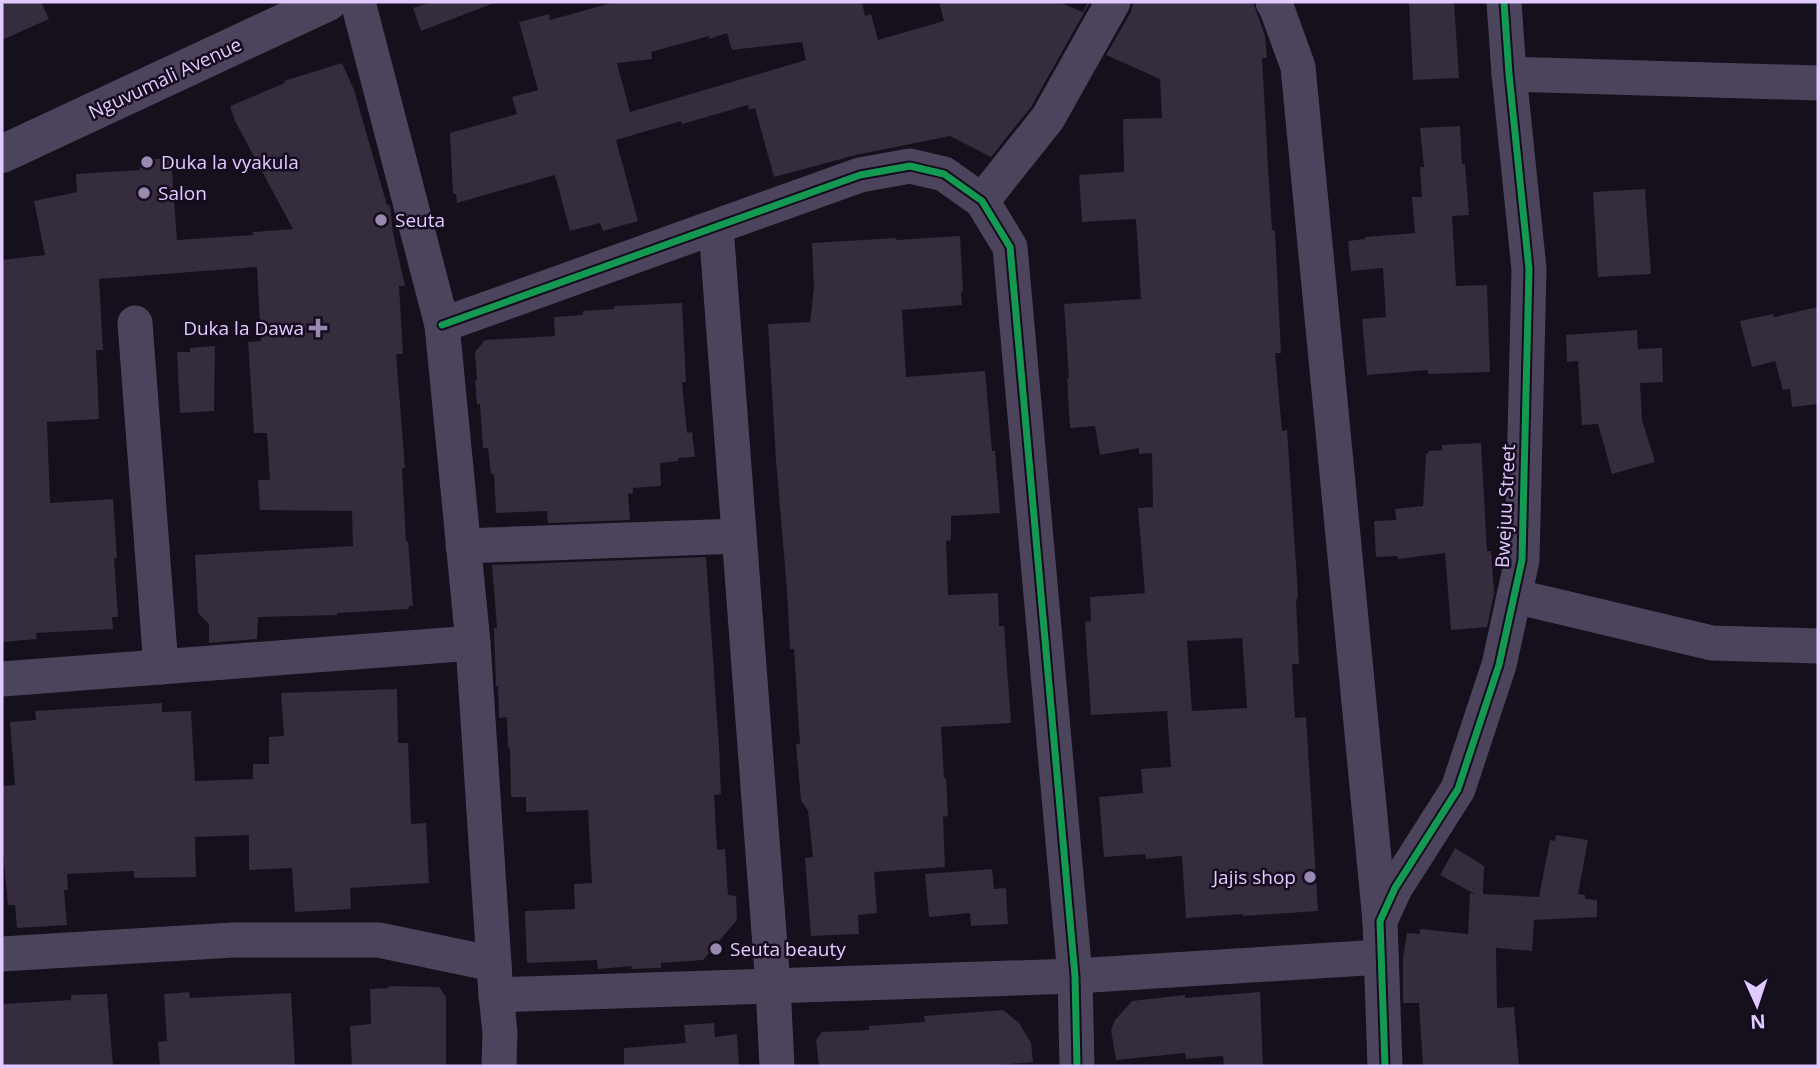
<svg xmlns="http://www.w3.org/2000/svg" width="1820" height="1068" font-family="'Open Sans',sans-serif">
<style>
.building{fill:#352c3e;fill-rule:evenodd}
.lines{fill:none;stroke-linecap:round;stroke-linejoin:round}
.minor{stroke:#4c445c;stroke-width:35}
.tertiary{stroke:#4c445c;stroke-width:38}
.cycleway-casing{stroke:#150c1f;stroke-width:11}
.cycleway{stroke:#139951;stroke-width:7}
.poi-dot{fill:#9a89af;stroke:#150c1f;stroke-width:2.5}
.labels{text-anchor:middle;stroke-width:5;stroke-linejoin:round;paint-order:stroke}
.street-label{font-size:19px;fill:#e1caff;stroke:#150c1f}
.poi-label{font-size:19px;fill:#e1caff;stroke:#150c1f;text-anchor:start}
</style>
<rect width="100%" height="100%" fill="#15101b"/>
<!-- building -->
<g class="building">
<path d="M 2,2 L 41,2 L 49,19 L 2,40 Z"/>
<path d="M 432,2 L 494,2 L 494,3 L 421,31 L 413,8 Z"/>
<path d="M 615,2 L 862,2 L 865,16 L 871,14 L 878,40 L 944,21 L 939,2 L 1059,2 L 1083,12 L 1088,2 L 1090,2 L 1031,107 L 991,157 L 950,136 L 856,155 L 774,177 L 755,108 L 749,110 L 748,105 L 682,124 L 681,121 L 616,140 L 638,221 L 603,231 L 600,223 L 570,231 L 555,175 L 457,203 L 456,194 L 453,194 L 450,133 L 517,114 L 512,97 L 538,90 L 519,22 L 549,14 L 550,20 ZM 727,33 L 732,50 L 802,42 L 806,60 L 630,112 L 617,63 L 652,59 L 651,52 L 709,36 L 709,39 Z"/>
<path d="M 1133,2 L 1253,2 L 1265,36 L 1267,58 L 1262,58 L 1268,167 L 1272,230 L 1275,231 L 1281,353 L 1275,353 L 1282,431 L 1287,430 L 1298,595 L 1297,599 L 1296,600 L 1299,664 L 1292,664 L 1295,718 L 1306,717 L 1318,911 L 1243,916 L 1243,914 L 1186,918 L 1182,856 L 1146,859 L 1145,854 L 1104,857 L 1099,797 L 1143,793 L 1141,769 L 1171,767 L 1167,711 L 1091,715 L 1085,622 L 1091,621 L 1090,597 L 1145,593 L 1138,508 L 1153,507 L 1152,453 L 1139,454 L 1139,448 L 1100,455 L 1095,426 L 1070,428 L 1067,378 L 1069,378 L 1064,304 L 1141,299 L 1136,219 L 1082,222 L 1079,175 L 1124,172 L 1123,119 L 1162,118 L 1160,79 L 1106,55 L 1131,12 ZM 1242,638 L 1247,708 L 1192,711 L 1187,641 Z"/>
<path d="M 1409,2 L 1454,2 L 1459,78 L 1413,80 Z"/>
<path d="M 342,63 L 354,90 L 387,205 L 390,205 L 393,233 L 405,286 L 399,286 L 403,354 L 396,354 L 405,468 L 402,468 L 406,541 L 408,541 L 413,606 L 409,606 L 409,609 L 337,613 L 337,615 L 258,617 L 257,639 L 209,643 L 209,624 L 198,613 L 195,555 L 353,546 L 352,511 L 260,510 L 258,480 L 270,480 L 267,433 L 254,433 L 248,342 L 261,341 L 257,267 L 99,279 L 103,350 L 96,350 L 99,419 L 47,422 L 50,503 L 113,499 L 117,558 L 114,558 L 118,617 L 112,617 L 113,629 L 36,633 L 37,639 L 2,642 L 2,260 L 45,255 L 34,201 L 77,192 L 76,174 L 140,170 L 139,160 L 171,158 L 177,240 L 253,235 L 253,232 L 293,229 L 235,121 L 230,106 L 285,83 L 284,81 Z"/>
<path d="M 1460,126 L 1462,164 L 1465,164 L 1469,215 L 1452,216 L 1456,286 L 1487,285 L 1490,372 L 1428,374 L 1428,370 L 1367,375 L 1362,319 L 1386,317 L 1383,268 L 1351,271 L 1348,241 L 1365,239 L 1365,237 L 1415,233 L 1412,197 L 1422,197 L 1420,167 L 1424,167 L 1420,128 Z"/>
<path d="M 1645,189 L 1651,274 L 1598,277 L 1593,192 Z"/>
<path d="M 960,236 L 963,291 L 961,292 L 962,305 L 902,310 L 906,377 L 985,371 L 992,451 L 995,451 L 1000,513 L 951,516 L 951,540 L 946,541 L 948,595 L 998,593 L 999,626 L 1004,626 L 1011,723 L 941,727 L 944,778 L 946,778 L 948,816 L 943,817 L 945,867 L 874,872 L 877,913 L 858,915 L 859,934 L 811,936 L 805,858 L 813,857 L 808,811 L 801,800 L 796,744 L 800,744 L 794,649 L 790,649 L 787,590 L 776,460 L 768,324 L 810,322 L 814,287 L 812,243 L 896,238 L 896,240 Z"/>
<path d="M 682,303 L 686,382 L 682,382 L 687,433 L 692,432 L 695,457 L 678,458 L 678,461 L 660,463 L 661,486 L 633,488 L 633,493 L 628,494 L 630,520 L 548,523 L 547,511 L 496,513 L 494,474 L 491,474 L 488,448 L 483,448 L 480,404 L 477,404 L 475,381 L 477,380 L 475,352 L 485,340 L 555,336 L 554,317 L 583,315 L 583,311 L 614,309 L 614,306 Z"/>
<path d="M 1818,307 L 1818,404 L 1792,407 L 1790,389 L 1783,390 L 1775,361 L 1752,367 L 1740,321 L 1773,314 L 1774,317 Z"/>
<path d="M 1637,330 L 1638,349 L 1662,348 L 1663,382 L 1640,383 L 1642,420 L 1655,462 L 1612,474 L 1598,424 L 1582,425 L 1578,361 L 1567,362 L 1566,335 Z"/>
<path d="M 215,346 L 214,411 L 180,413 L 177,352 L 190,352 L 190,348 Z"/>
<path d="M 1481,443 L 1487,551 L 1491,551 L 1494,593 L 1487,627 L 1451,630 L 1445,553 L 1398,559 L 1397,556 L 1376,557 L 1374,521 L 1396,520 L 1395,509 L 1423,506 L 1426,454 L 1428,453 L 1429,451 L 1442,450 L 1442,445 Z"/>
<path d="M 706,557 L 719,746 L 721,794 L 714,795 L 717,850 L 725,849 L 728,895 L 736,896 L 737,920 L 703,960 L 661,963 L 661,968 L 631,969 L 632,966 L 598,969 L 597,960 L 527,963 L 525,911 L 575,909 L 574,884 L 592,883 L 588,810 L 526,812 L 526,797 L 511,797 L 510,747 L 508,748 L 507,717 L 499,718 L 498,686 L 496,686 L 494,628 L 497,628 L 492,565 Z"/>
<path d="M 397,689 L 398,743 L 408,743 L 411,824 L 426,823 L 429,883 L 350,888 L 351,909 L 295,912 L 292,868 L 249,870 L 249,835 L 195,837 L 196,877 L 134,878 L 134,871 L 67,874 L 68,890 L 64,890 L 67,925 L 17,928 L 15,905 L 8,905 L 2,841 L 2,786 L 15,785 L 10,722 L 36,720 L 35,711 L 162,703 L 162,712 L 191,711 L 195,781 L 253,779 L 253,764 L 269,764 L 269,737 L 284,736 L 281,693 Z"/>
<path d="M 1556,835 L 1588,840 L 1578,894 L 1585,895 L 1585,899 L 1597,900 L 1597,917 L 1534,920 L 1532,951 L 1496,948 L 1497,1008 L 1514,1007 L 1519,1066 L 1423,1066 L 1419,1003 L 1403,1003 L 1403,958 L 1407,933 L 1420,934 L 1420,929 L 1468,934 L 1470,893 L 1475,894 L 1440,875 L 1455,848 L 1484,866 L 1483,894 L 1539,897 L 1550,840 L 1555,841 Z"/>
<path d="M 992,869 L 994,889 L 1006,888 L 1008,924 L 971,926 L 970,913 L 929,917 L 925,874 Z"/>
<path d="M 389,986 L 439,987 L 446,997 L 446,1066 L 352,1066 L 350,1026 L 371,1024 L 370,989 L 388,988 Z"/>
<path d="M 189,992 L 190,998 L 291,993 L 295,1066 L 160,1066 L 158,1042 L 167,1041 L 164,994 Z"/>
<path d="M 1260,992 L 1263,1066 L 1224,1066 L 1223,1056 L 1186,1059 L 1185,1053 L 1116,1060 L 1111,1030 L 1115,1020 L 1132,1001 L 1185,995 L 1185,998 Z"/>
<path d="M 107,994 L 113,1066 L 2,1066 L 2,1004 L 71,1000 L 71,995 Z"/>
<path d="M 1003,1010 L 1019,1023 L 1031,1043 L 1033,1062 L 985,1066 L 819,1066 L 816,1040 L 822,1032 L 869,1030 L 869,1026 L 925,1022 L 924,1016 Z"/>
<path d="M 714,1023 L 715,1037 L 737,1034 L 739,1066 L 624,1066 L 624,1048 L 686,1043 L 684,1025 Z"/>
</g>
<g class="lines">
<!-- minor -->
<g class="minor">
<path d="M 358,2 L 442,325 L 473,643 L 496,995 L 500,1032 L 499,1066"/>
<path d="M 1273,2 L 1277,9 L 1298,67 L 1380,921"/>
<path d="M 1509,74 L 1818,83"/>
<path d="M 982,201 L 1048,118 L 1113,2"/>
<path d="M 716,227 L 773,986 L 777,1066"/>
<path d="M 135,323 L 161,667"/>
<path d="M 442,325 L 860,175 L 910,166 L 944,174 L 982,201 L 1010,247 L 1075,976 L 1077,1066"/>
<path d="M 463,546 L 739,536"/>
<path d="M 1514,596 L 1712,643 L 1818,646"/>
<path d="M 2,679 L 473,643"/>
<path d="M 2,954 L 233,940 L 379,940 L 494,964"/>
<path d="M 496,995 L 1075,976 L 1381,957"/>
<path d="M 1385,1066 L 1380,921 L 1395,888 L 1458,789 L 1499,665 L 1522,560 L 1529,269 L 1509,74 L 1504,2"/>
</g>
<!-- tertiary -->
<path class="tertiary" d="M 2,154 L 328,2"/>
<!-- cycleway casing -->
<g class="cycleway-casing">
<g id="cycleway">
<path d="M 442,325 L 860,175 L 910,166 L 944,174 L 982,201 L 1010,247 L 1075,976 L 1077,1066"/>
<path d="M 1385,1066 L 1380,921 L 1395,888 L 1458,789 L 1499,665 L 1522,560 L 1529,269 L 1509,74 L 1504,2"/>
</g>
</g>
<!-- cycleway -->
<use href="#cycleway" class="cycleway"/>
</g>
<!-- markers -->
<g class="poi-dot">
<circle cx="147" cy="162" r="7"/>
<circle cx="144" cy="193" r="7"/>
<circle cx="381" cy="220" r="7"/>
<path d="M314.5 317.5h7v7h7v7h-7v7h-7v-7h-7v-7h7z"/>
<circle cx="1310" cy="877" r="7"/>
<circle cx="716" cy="949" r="7"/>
</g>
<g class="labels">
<!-- street labels -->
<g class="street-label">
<text transform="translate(165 78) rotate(-25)" y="7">Nguvumali Avenue</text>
<text transform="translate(1505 506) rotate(-87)" y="7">Bwejuu Street</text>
</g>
<!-- poi labels -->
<g class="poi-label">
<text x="161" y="169">Duka la vyakula</text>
<text x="158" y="200">Salon</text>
<text x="395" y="227">Seuta</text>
<text x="304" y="335" text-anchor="end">Duka la Dawa</text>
<text x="1296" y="884" text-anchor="end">Jajis shop</text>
<text x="730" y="956">Seuta beauty</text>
</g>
</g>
<!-- border -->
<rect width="1820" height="1068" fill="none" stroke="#e1caff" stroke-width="7"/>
<!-- north arrow -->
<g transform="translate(1757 1005) rotate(177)" stroke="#150c1f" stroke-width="5" paint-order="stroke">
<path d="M0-5L12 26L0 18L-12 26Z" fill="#e1caff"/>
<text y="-10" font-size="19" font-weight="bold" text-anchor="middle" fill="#e1caff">N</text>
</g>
</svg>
